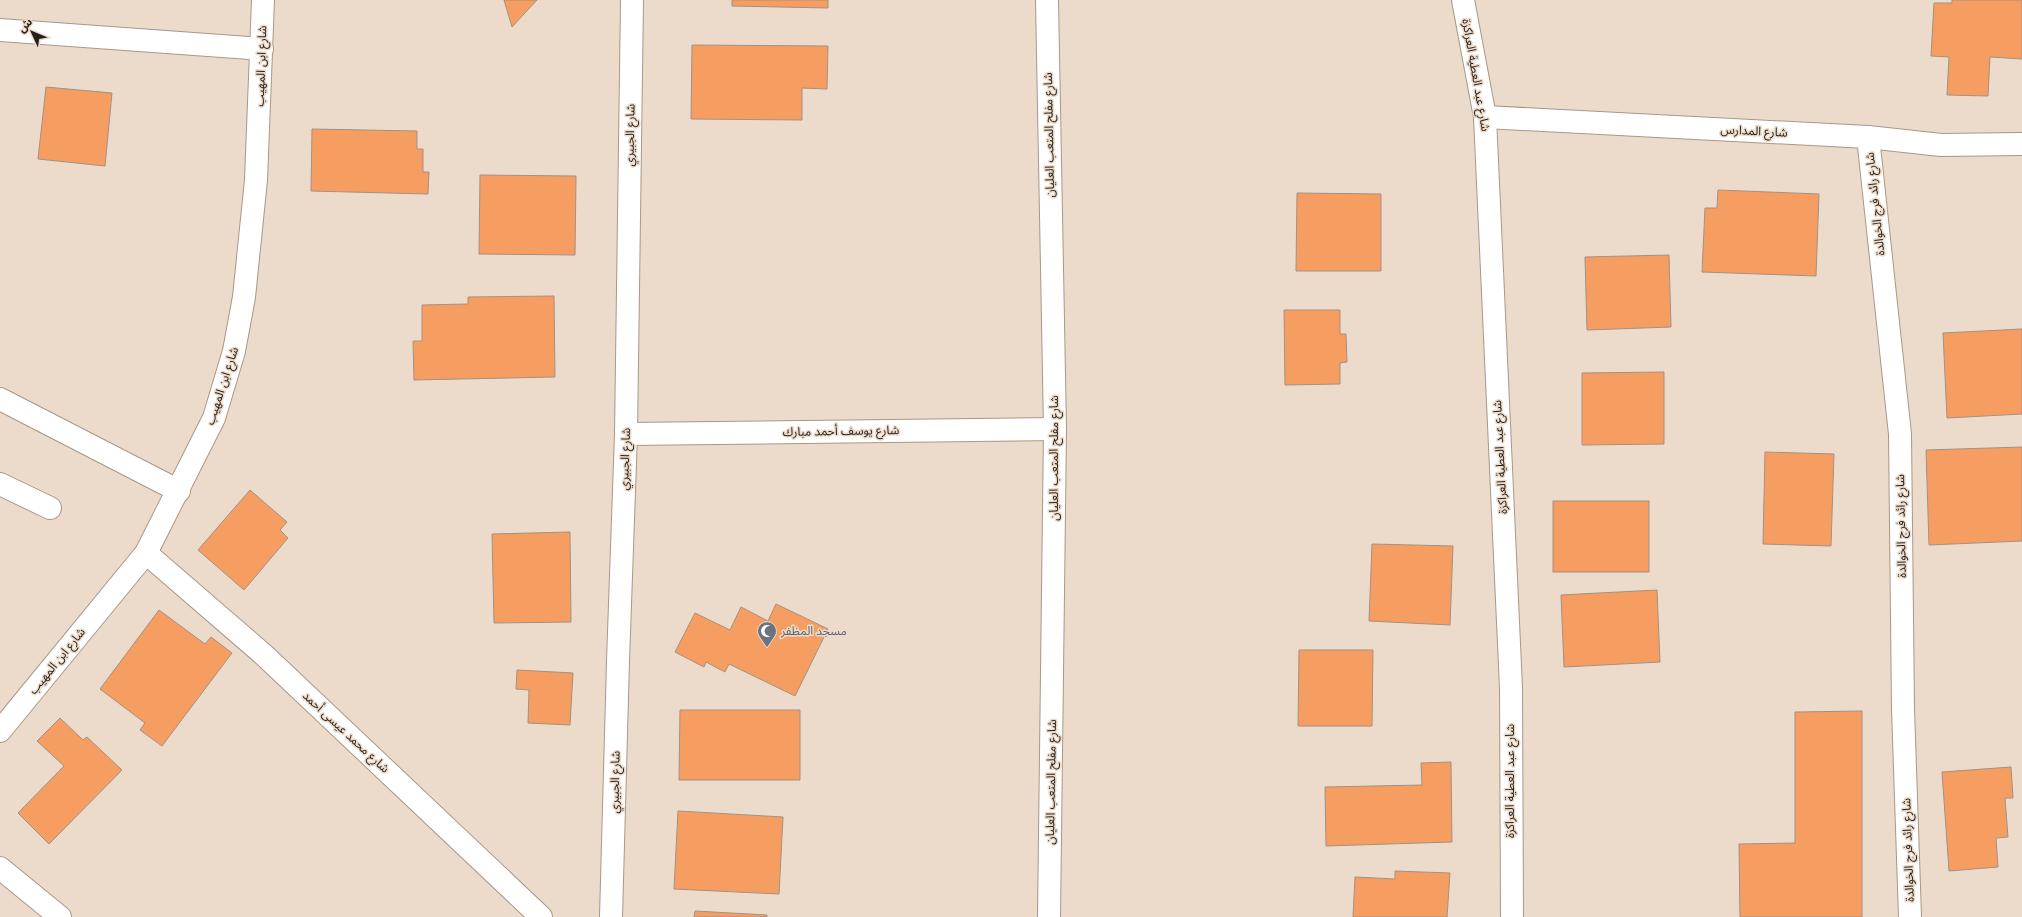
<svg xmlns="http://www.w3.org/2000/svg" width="2022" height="917" font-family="Poppins,'Noto Sans Arabic',sans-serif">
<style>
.building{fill:#f69e62;stroke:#a49084}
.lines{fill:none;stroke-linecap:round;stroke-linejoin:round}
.minor-casing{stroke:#a89888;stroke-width:24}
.minor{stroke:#fff;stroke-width:22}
.labels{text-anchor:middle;stroke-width:3;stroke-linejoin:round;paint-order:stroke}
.street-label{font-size:12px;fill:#251f19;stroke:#ecdbcb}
.worship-label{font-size:12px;fill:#5b616d;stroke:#ecdbcb;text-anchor:start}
</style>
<rect width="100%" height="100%" fill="#ecdbcb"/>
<!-- building -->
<g class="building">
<path d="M 504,0 L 537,0 L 512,27 Z"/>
<path d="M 732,0 L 828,0 L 828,8 L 732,6 Z"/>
<path d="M 1952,0 L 2022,0 L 2022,59 L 1990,57 L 1988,96 L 1947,95 L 1949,57 L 1931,56 L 1934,3 L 1952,3 Z"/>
<path d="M 692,45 L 828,46 L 827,89 L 802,88 L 802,120 L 691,119 Z"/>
<path d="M 46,87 L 112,93 L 105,166 L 38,159 Z"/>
<path d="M 312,129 L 417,131 L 417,149 L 423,149 L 423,172 L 429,172 L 428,194 L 311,191 Z"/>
<path d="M 480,175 L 576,176 L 575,255 L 479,254 Z"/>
<path d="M 1718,190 L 1819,194 L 1816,276 L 1702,272 L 1705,208 L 1717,208 Z"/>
<path d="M 1297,193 L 1381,194 L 1381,271 L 1296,271 Z"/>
<path d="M 1669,255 L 1671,327 L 1587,330 L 1585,257 Z"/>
<path d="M 554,296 L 555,377 L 414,380 L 413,341 L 422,341 L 422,305 L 468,304 L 468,297 Z"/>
<path d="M 1284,310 L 1340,310 L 1340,334 L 1346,334 L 1347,362 L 1340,363 L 1340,384 L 1285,385 Z"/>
<path d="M 2022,329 L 2022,414 L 1947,418 L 1943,333 Z"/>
<path d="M 1664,372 L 1664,444 L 1582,445 L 1582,373 Z"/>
<path d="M 2022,447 L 2022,541 L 1929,545 L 1926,450 Z"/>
<path d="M 1765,452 L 1834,454 L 1831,546 L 1763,544 Z"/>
<path d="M 250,490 L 287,522 L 280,530 L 288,538 L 244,590 L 198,550 Z"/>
<rect x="1553" y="501" width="96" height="71"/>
<path d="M 570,532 L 571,622 L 494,623 L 492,534 Z"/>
<path d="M 1372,544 L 1453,546 L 1450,625 L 1369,621 Z"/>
<path d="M 1657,590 L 1660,662 L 1564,667 L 1561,595 Z"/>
<path d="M 776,604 L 828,629 L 795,696 L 729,664 L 725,672 L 706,662 L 704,667 L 675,652 L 695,613 L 730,630 L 741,607 L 768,621 Z"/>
<path d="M 159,610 L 205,644 L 211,637 L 232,653 L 162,746 L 140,730 L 145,723 L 100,689 Z"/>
<path d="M 1299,650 L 1373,650 L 1372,726 L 1298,726 Z"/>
<path d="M 517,670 L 573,673 L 570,725 L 528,723 L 529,690 L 516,689 Z"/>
<path d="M 680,710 L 800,710 L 800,780 L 679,780 Z"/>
<path d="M 1862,711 L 1862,917 L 1740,917 L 1739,844 L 1795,843 L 1795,712 Z"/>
<path d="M 60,718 L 83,740 L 87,737 L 122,770 L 49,844 L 18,813 L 64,766 L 37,741 Z"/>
<path d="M 1451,762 L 1452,842 L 1326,846 L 1325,787 L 1422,785 L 1421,763 Z"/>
<path d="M 2011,767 L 2013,798 L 2005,798 L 2008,837 L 1996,838 L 1998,867 L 1949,871 L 1942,772 Z"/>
<path d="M 678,811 L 783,817 L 779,894 L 674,889 Z"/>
<path d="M 1395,871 L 1450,873 L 1447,917 L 1353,917 L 1355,877 L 1395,879 Z"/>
<path d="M 695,911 L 767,915 L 767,917 L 694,917 Z"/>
</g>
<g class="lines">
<!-- minor casing -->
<g class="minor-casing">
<g id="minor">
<path d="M 1047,0 L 1055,429 L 1049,917"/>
<path d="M 1463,0 L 1485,117 L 1511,688 L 1512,917"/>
<path d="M 0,30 L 262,49"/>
<path d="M 1485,117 L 1868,137 L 1941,145 L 2022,144"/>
<path d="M 1868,137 L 1900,434 L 1903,709 L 1910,917"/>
<path d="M 0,399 L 179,491"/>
<path d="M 626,434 L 1055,429"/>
<path d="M 0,484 L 50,508"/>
<path d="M 146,553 L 264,655 L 541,917"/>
<path d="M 0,731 L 146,553 L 214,418 L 234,351 L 244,297 L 256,180 L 263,0"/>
<path d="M 0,868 L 60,917"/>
<path d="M 611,917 L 618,661 L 626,434 L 632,0"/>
</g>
</g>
<!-- minor -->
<use href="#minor" class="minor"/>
</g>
<!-- icons -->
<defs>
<g id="mosque-pin" transform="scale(1)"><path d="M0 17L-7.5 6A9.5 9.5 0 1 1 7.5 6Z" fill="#6b7280" stroke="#ecdbcb"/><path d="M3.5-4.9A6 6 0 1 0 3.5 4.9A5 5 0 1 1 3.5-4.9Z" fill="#fff"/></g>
</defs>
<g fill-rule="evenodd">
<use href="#mosque-pin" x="767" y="631"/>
</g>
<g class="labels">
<!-- street labels -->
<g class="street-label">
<text transform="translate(261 66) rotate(-88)" y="4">شارع ابن المهيب</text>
<text transform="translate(1476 75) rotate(80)" y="4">شارع عبد العطية العراكزة</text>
<text transform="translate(1754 131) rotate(3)" y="4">شارع المدارس</text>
<text transform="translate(630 135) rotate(-89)" y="4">شارع الجبيري</text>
<text transform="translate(1049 135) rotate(-91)" y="4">شارع مفلح المتعب العليان</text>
<text transform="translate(1875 204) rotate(-96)" y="4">شارع رائد فرج الخوالدة</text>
<text transform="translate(222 386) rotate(-72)" y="4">شارع ابن المهيب</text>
<text transform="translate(841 431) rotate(-1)" y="4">شارع يوسف أحمد مبارك</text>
<text transform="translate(1500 457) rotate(-93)" y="4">شارع عبد العطية العراكزة</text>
<text transform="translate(1054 458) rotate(-90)" y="4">شارع مفلح المتعب العليان</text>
<text transform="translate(625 459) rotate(-88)" y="4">شارع الجبيري</text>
<text transform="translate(1901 526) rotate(-91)" y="4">شارع رائد فرج الخوالدة</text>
<text transform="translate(57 661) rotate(-51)" y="4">شارع ابن المهيب</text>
<text transform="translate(346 732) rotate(43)" y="4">شارع محمد عيسى أحمد</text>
<text transform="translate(1510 781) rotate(-90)" y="4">شارع عبد العطية العراكزة</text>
<text transform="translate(615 782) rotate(-89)" y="4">شارع الجبيري</text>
<text transform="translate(1051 782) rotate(-89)" y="4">شارع مفلح المتعب العليان</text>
<text transform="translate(1908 850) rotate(-92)" y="4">شارع رائد فرج الخوالدة</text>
</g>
<!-- worship labels -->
<g class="worship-label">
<text x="781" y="635">مسجد المظفر</text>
</g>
</g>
<!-- north arrow -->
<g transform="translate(32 32) rotate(314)" stroke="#ecdbcb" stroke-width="3" paint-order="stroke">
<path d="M0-3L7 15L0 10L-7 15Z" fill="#251f19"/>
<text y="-6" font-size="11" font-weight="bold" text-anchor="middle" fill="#251f19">ش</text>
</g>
</svg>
